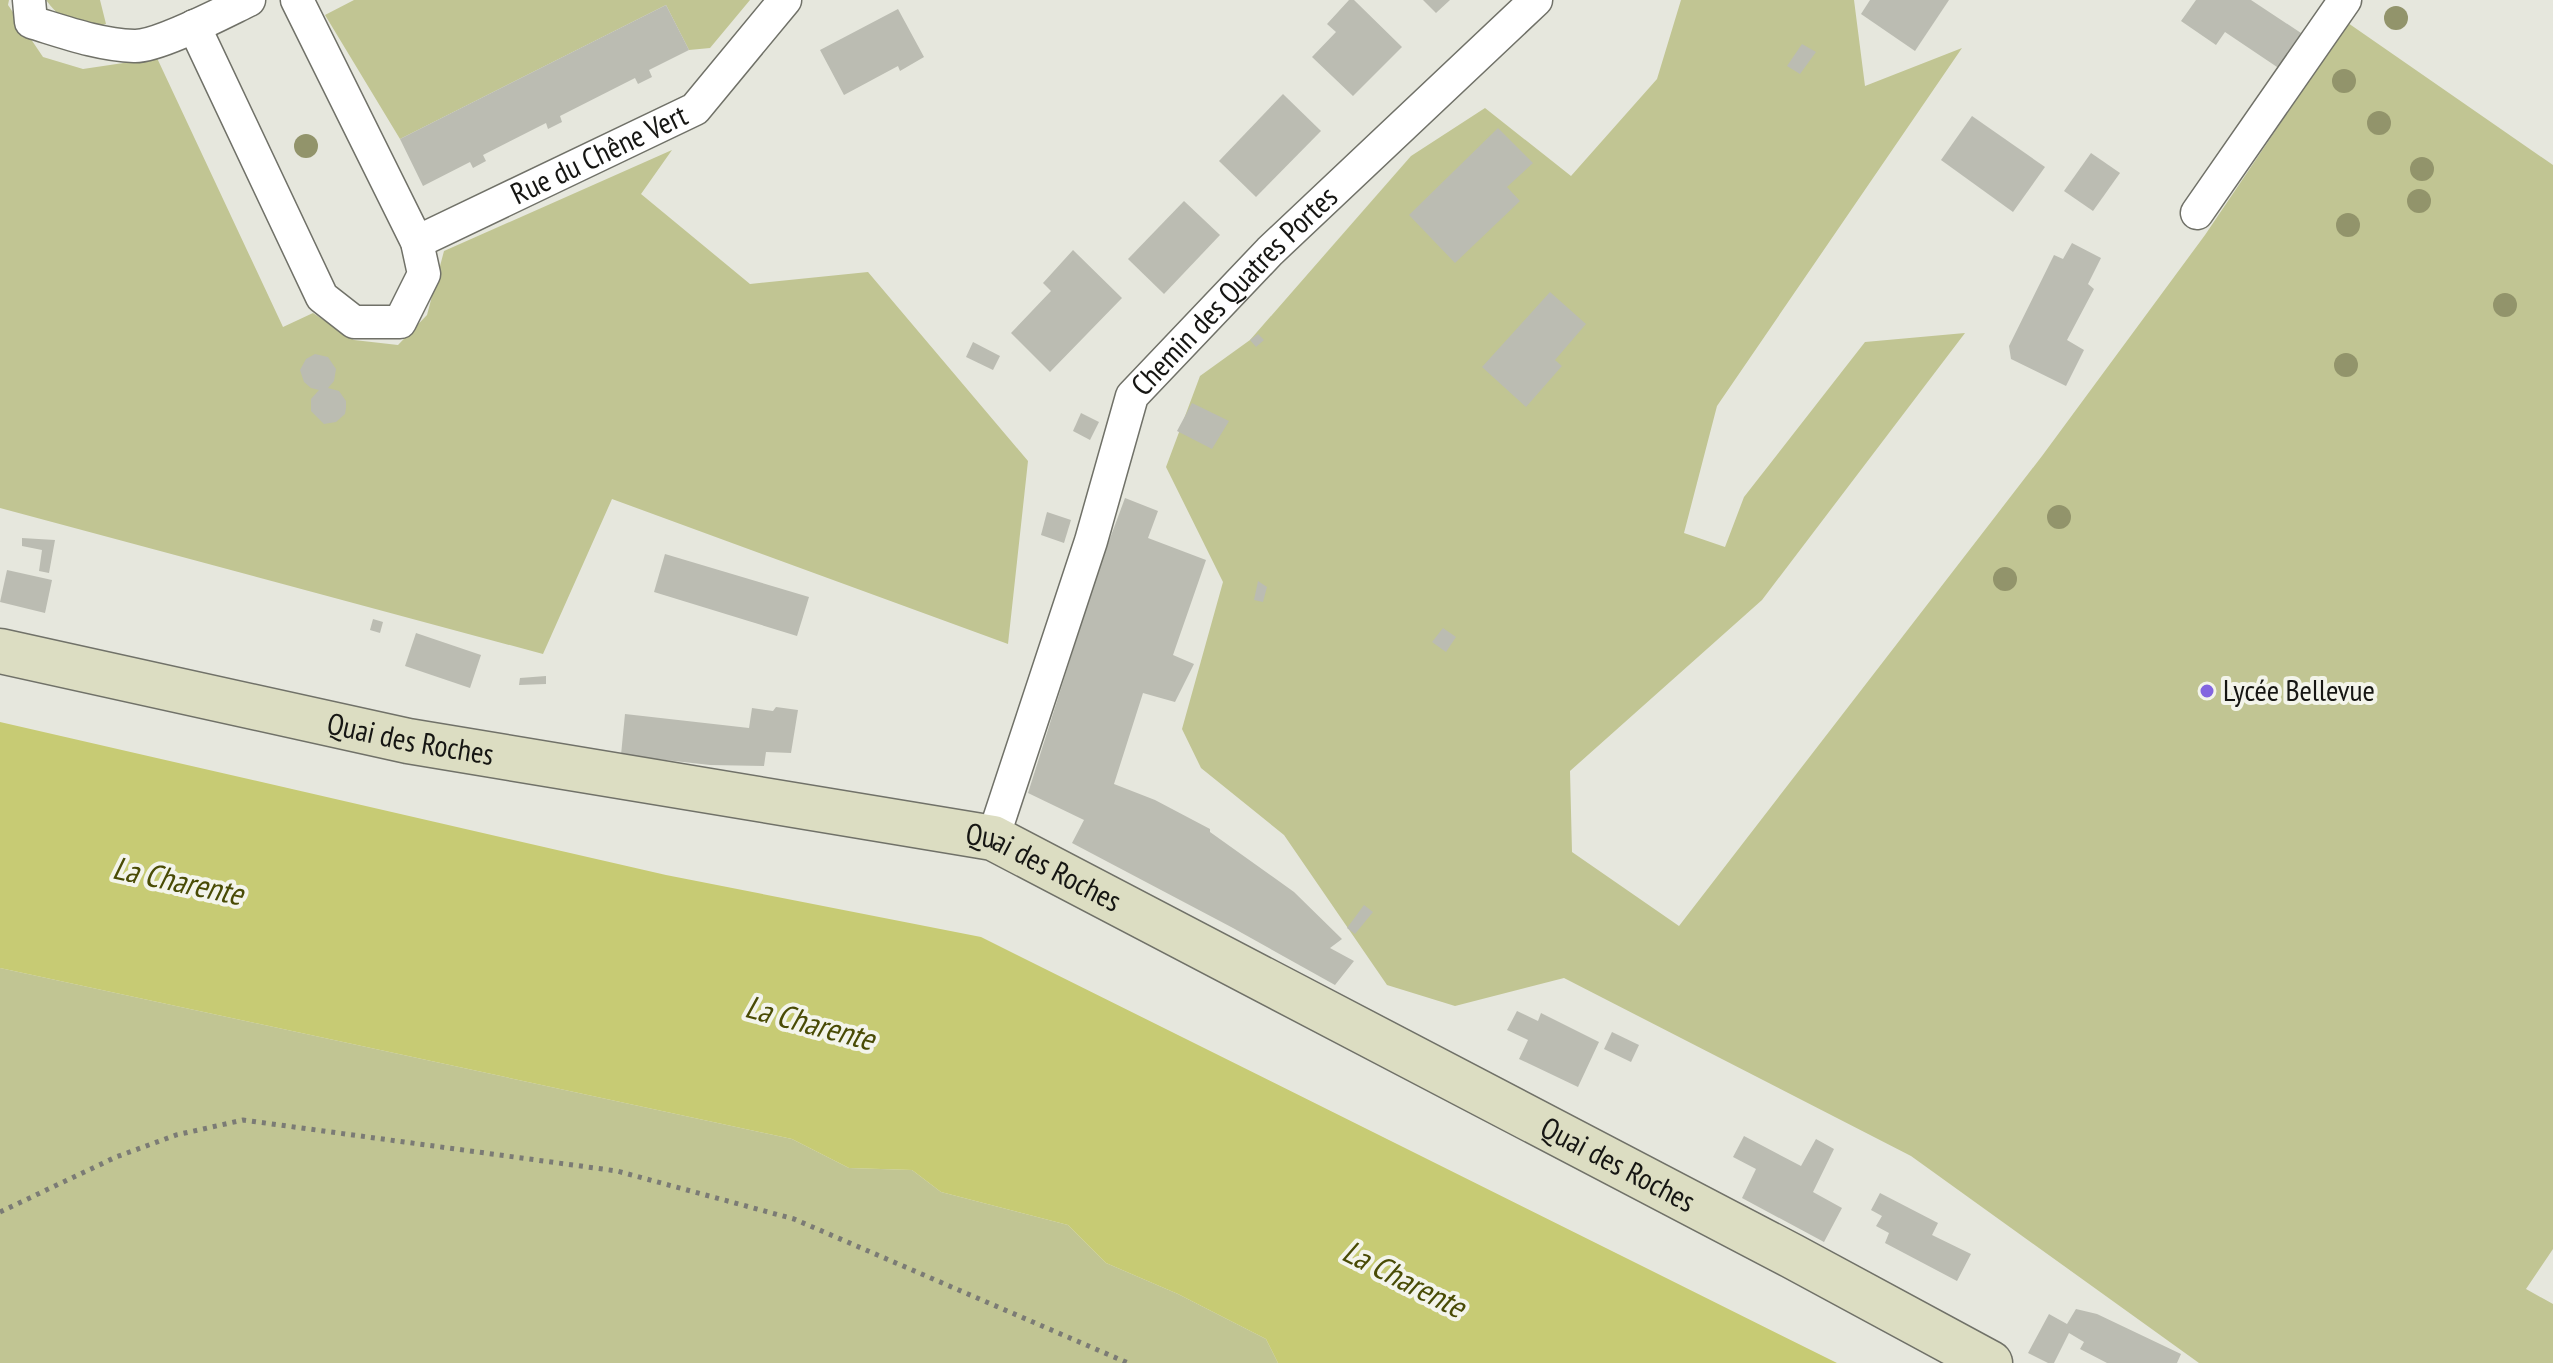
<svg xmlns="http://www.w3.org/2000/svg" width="2553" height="1363" font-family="'PT Sans Narrow',sans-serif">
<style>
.green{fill:#c1c593}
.water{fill:#c7cb74}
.building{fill:#bbbcb2}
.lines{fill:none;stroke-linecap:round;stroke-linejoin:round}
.street-casing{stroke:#707168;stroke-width:35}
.secondary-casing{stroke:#707168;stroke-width:47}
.path{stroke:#7b7b75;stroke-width:5;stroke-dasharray:4 6;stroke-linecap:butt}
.street{stroke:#fff;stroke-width:32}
.secondary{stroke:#dcddc2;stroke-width:44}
.tree{fill:#92946b}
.poi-dot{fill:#8365e0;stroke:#f3f4ea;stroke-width:3}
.labels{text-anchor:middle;stroke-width:8;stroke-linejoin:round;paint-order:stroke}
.street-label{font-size:30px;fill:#161613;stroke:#f3f4ea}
.poi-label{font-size:30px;fill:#161613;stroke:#f3f4ea;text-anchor:start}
.water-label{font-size:32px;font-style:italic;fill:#494b05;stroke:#f3f4ea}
</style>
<rect width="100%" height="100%" fill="#e6e7dd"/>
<!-- green -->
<g class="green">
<path d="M 0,0 L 9,0 L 8,5 L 43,57 L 83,69 L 157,58 L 283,327 L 313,313 L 354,340 L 398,345 L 427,315 L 444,251 L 672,150 L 641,194 L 750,284 L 868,272 L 1028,461 L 1008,644 L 612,499 L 543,654 L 0,508 Z"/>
<path d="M 46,0 L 100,0 L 106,24 C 79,31 62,22 46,0 Z"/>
<path d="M 354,0 L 750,0 L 710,48 L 689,50 L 666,5 L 400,139 L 325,15 Z"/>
<path d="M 1681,0 L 1854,0 L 1865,86 L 1962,48 L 1717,406 L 1684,533 L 1725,547 L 1744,497 L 1865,342 L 1965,333 L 1762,600 L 1570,771 L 1572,852 L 1679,926 L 2042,456 L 2205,235 L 2348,23 L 2553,165 L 2553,1249 L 2526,1289 L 2553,1304 L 2553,1363 L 2199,1363 L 1911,1156 L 1564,978 L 1455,1006 L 1387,985 L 1284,835 L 1201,768 L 1182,729 L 1223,582 L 1166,467 L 1200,376 L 1250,340 L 1411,156 L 1485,108 L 1571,176 L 1657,79 Z"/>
<path d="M 0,968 L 792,1139 L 849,1168 L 912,1170 L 941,1192 L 1068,1225 L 1106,1263 L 1178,1294 L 1266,1339 L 1278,1363 L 0,1363 Z"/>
</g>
<!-- water -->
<path class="water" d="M 0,722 L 666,875 L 981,937 L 1837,1363 L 1278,1363 L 1266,1339 L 1178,1294 L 1106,1263 L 1068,1225 L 941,1192 L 912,1170 L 849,1168 L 792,1139 L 0,968 Z"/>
<!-- building -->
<g class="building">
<path d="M 1349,0 L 1354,0 L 1402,47 L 1353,96 L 1312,57 L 1336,32 L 1327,24 Z"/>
<path d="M 1423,0 L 1450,0 L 1436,13 Z"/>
<path d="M 1870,0 L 1949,0 L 1915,51 L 1861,14 Z"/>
<path d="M 2196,0 L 2251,0 L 2304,35 L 2280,69 L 2225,32 L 2216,45 L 2181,21 Z"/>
<path d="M 666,5 L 689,50 L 649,70 L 652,77 L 638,84 L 635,78 L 560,116 L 562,122 L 548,129 L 546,123 L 483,155 L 486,161 L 473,168 L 470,162 L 423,186 L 400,139 Z"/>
<path d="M 898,9 L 924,57 L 900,71 L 898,66 L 844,95 L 820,50 Z"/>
<path d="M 1802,44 L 1816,52 L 1800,74 L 1787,66 Z"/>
<path d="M 1283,94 L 1321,131 L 1256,197 L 1219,161 Z"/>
<path d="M 1972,116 L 2045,167 L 2013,212 L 1941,160 Z"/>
<path d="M 1498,128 L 1533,163 L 1507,187 L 1520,201 L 1455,263 L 1409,215 Z"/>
<path d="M 2091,153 L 2120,173 L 2093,211 L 2064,191 Z"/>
<path d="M 1184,201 L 1220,235 L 1164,294 L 1128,259 Z"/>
<path d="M 2072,243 L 2101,258 L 2088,284 L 2094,289 L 2067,340 L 2084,350 L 2066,386 L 2011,359 L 2009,346 L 2054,255 L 2063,259 Z"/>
<path d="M 1073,250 L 1122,298 L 1050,372 L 1011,333 L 1051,291 L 1043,283 Z"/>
<path d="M 1550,292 L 1586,324 L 1555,360 L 1562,366 L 1526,407 L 1482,367 Z"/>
<path d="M 1258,334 L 1264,340 L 1256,347 L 1250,340 Z"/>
<path d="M 973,342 L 1000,356 L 993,370 L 966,357 Z"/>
<path d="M 315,354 L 328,357 L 336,369 L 334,381 L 328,388 L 339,391 L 346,401 L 346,408 L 345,414 L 336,422 L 324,424 L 311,411 L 311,399 L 319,390 L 311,388 L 304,382 L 300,370 L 306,359 Z"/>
<path d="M 1192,403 L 1229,421 L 1212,449 L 1177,431 Z"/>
<path d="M 1081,413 L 1099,422 L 1090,440 L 1073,431 Z"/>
<path d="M 1125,498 L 1158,511 L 1148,538 L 1206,560 L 1173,655 L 1194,664 L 1175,702 L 1143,693 L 1114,784 L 1155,800 L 1210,829 L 1210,832 L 1294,892 L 1342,939 L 1330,948 L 1354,961 L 1335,985 L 1233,928 L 1072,843 L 1084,820 L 1028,793 L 1099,568 Z"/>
<path d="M 1047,512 L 1071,520 L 1064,543 L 1041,535 Z"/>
<path d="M 22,538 L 55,540 L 49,573 L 39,571 L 42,550 L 22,546 Z"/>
<path d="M 665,554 L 809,597 L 797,636 L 654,592 Z"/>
<path d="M 7,570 L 52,580 L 45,613 L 0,602 Z"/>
<path d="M 1258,581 L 1267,587 L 1263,602 L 1254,600 Z"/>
<path d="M 373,619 L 383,622 L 380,633 L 370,630 Z"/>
<path d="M 1443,628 L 1456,637 L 1446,652 L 1432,642 Z"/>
<path d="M 416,633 L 481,655 L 470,688 L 405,666 Z"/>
<path d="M 546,676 L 546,684 L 519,685 L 520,678 Z"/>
<path d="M 776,707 L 798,710 L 791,753 L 766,752 L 764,766 L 710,765 L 621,755 L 625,714 L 749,728 L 752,708 L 773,711 Z"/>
<path d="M 1364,905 L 1373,912 L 1355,934 L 1347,928 Z"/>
<path d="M 1517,1011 L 1538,1021 L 1541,1013 L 1599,1042 L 1578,1087 L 1519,1059 L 1528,1040 L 1507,1030 Z"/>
<path d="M 1612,1032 L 1639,1045 L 1631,1062 L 1604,1049 Z"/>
<path d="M 1744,1136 L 1801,1166 L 1816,1139 L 1834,1149 L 1813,1192 L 1842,1208 L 1824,1242 L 1742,1198 L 1756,1169 L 1733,1157 Z"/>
<path d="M 1880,1193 L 1938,1223 L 1932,1235 L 1971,1254 L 1957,1281 L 1885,1243 L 1889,1233 L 1876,1226 L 1882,1216 L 1871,1210 Z"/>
<path d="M 2076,1309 L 2097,1314 L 2181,1354 L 2177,1363 L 2107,1363 L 2080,1349 L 2084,1342 L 2069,1333 L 2054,1363 L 2048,1363 L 2028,1353 L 2049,1314 L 2067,1324 Z"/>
</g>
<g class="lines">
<!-- street casing -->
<g class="street-casing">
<g id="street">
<path d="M 29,0 L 31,22 C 64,32 99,45 134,46 C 158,47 224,12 249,0"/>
<path d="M 194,26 L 322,297 L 354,322 L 400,322 L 424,274 L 417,242 L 297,0"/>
<path d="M 2197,213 L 2345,0"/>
<path id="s1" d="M 417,242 L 695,109 L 785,0"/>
<path id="s2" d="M 993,838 L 1091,541 L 1132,396 L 1270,251 L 1536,0"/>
</g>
</g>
<!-- secondary casing -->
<g class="secondary-casing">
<g id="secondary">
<path id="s3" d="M 0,651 L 408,741 L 993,838 L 1792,1256 L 1990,1363"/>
</g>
</g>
<!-- path -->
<path class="path" d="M 0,1212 L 116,1157 L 176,1135 L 243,1120 L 617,1171 L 794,1219 L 1128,1363"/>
<!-- street -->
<use href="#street" class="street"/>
<!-- secondary -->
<use href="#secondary" class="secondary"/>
</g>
<!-- trees -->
<g class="tree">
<circle cx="2396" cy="18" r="12"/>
<circle cx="2344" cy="81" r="12"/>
<circle cx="2379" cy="123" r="12"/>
<circle cx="306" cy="146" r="12"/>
<circle cx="2422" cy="169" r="12"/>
<circle cx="2419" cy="201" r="12"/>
<circle cx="2348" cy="225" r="12"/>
<circle cx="2505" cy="305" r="12"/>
<circle cx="2346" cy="365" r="12"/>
<circle cx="2059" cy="517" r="12"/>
<circle cx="2005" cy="579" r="12"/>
</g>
<!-- markers -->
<circle class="poi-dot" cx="2207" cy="691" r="8"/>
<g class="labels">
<!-- street labels -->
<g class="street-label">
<text dy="10" stroke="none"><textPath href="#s1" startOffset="202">Rue du Chêne Vert</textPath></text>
<text dy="10" stroke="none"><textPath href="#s2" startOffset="610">Chemin des Quatres Portes</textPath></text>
<text dy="10" stroke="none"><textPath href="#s3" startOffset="420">Quai des Roches</textPath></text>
<text dy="10" stroke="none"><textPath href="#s3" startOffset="1068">Quai des Roches</textPath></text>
<text dy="10" stroke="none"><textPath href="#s3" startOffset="1716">Quai des Roches</textPath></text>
</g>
<!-- poi labels -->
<g class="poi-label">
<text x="2223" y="701">Lycée Bellevue</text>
</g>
<!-- water labels -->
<g class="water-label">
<text transform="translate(178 881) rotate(12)" y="11">La Charente</text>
<text transform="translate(810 1023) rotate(15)" y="11">La Charente</text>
<text transform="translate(1404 1279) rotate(27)" y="11">La Charente</text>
</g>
</g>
</svg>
